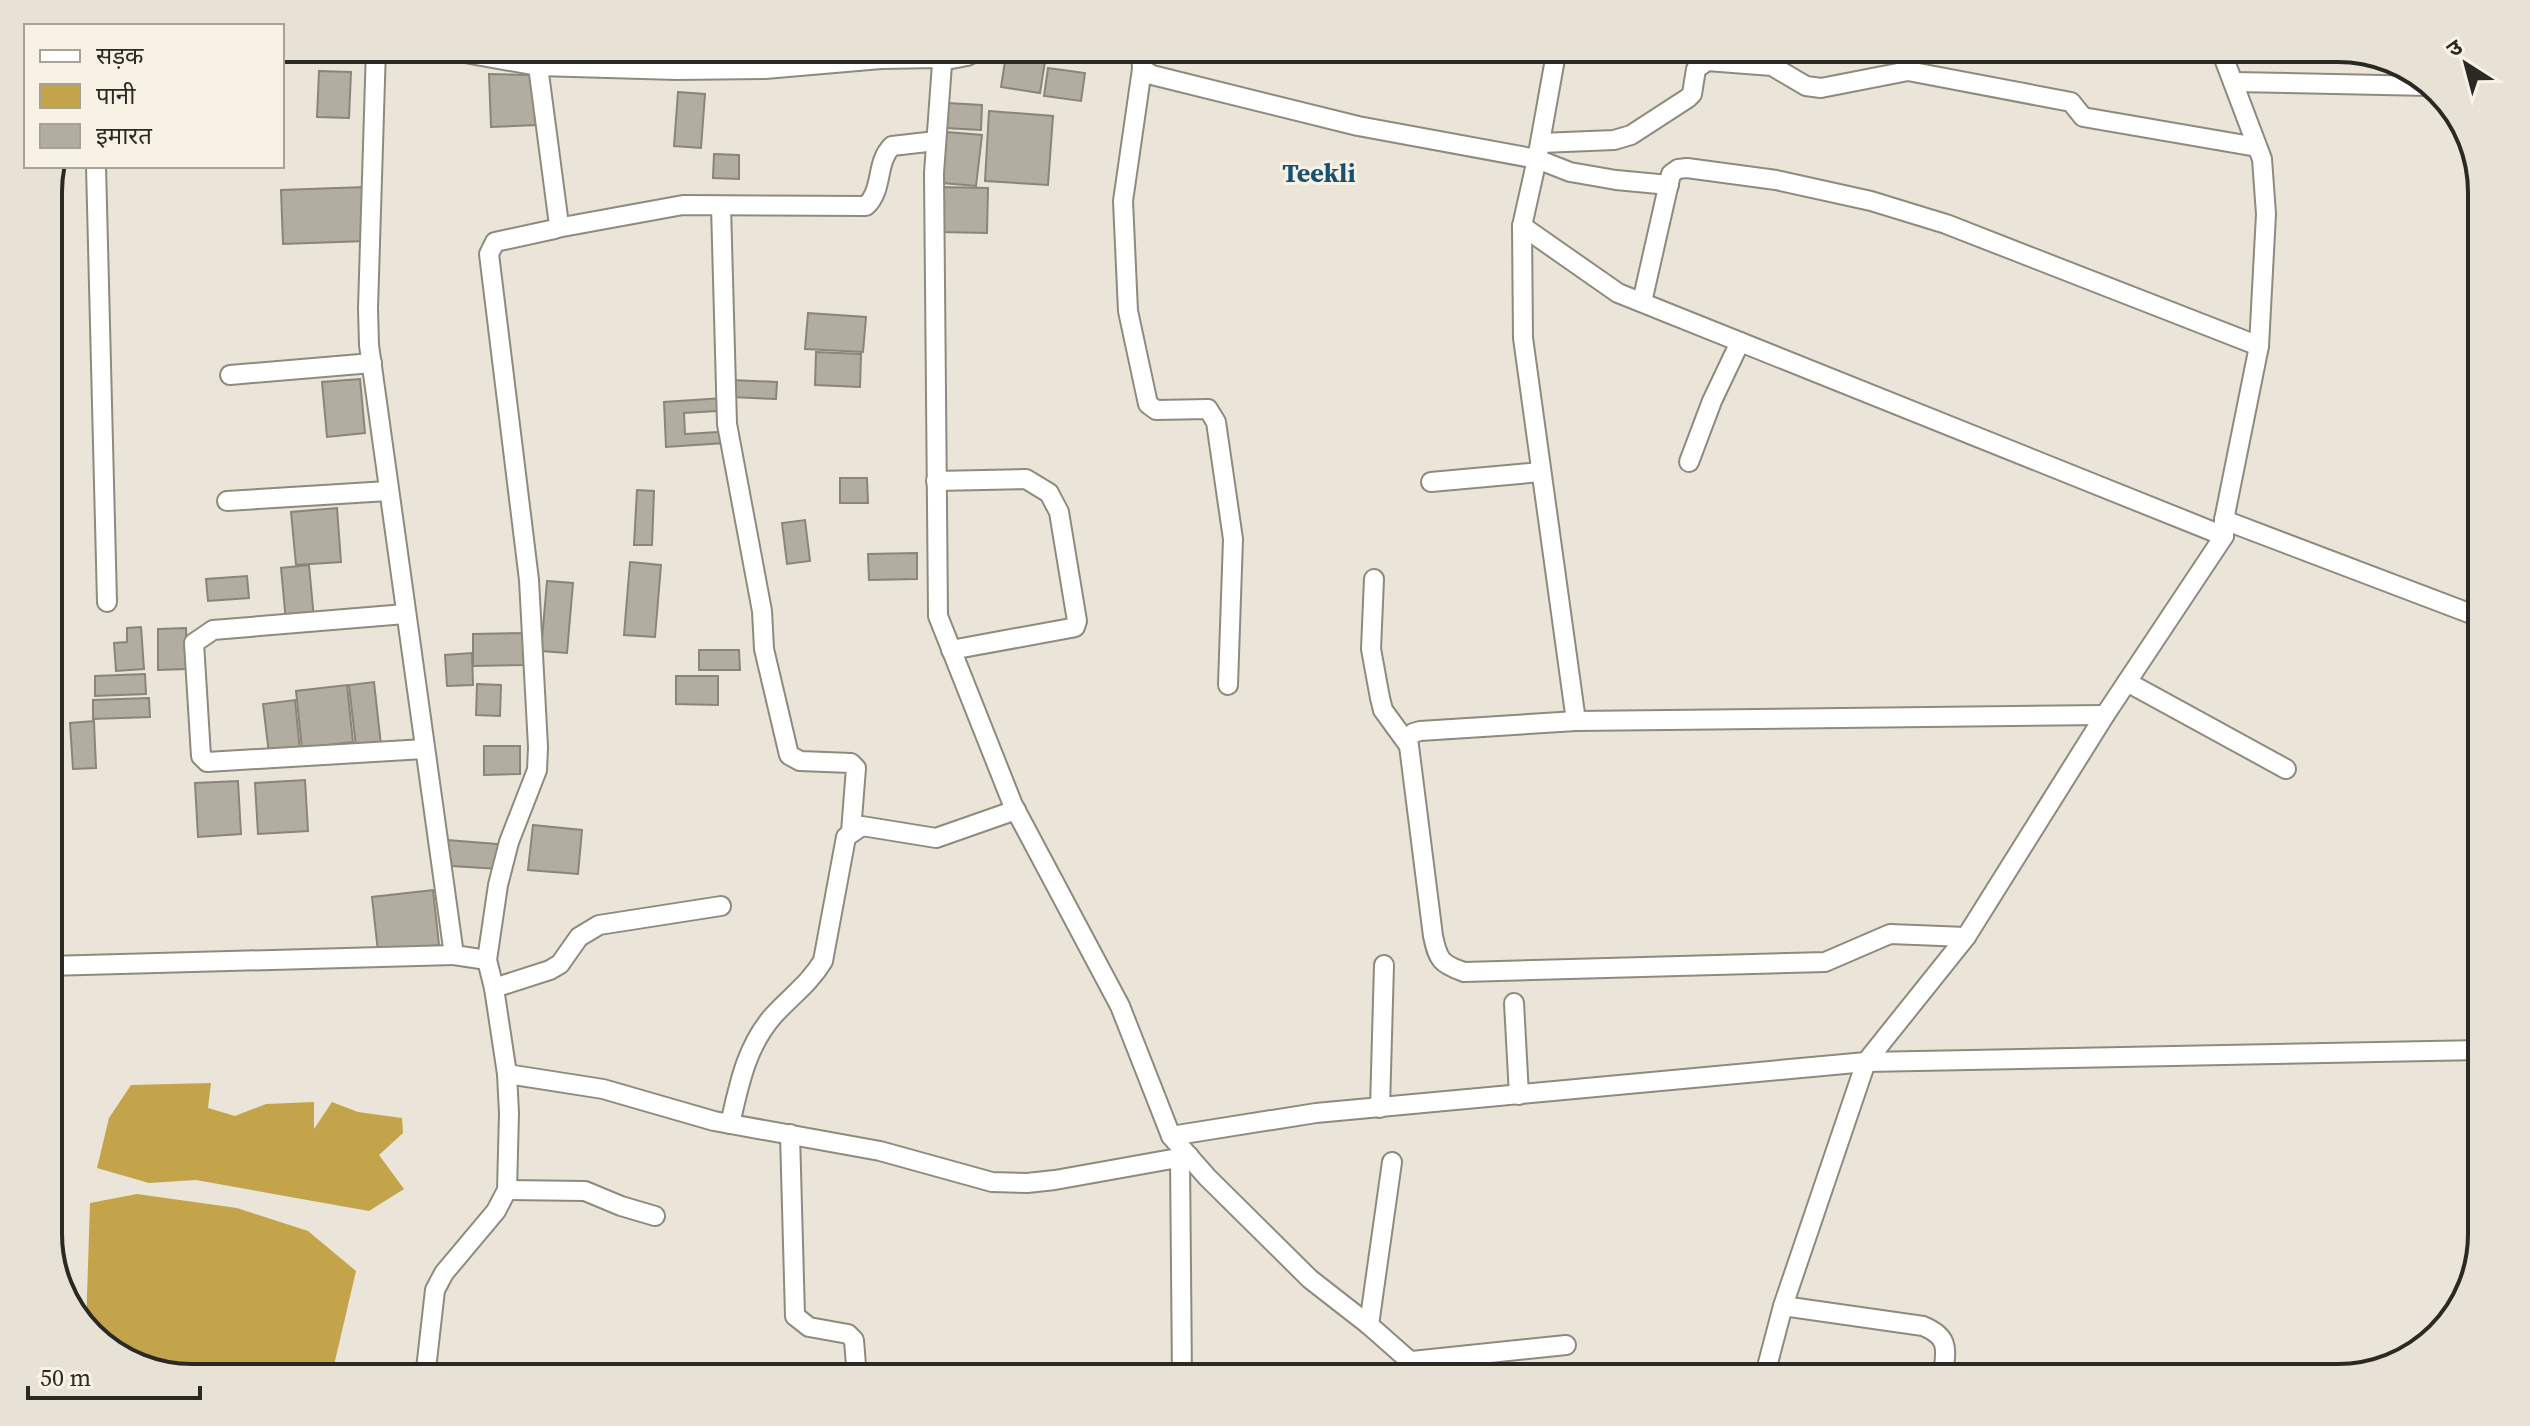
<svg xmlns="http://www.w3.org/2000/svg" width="2530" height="1426" font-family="'Source Serif 4','Noto Sans Devanagari',serif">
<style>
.water{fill:#c4a44a}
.building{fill:#b1ada0;stroke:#898579;stroke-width:2;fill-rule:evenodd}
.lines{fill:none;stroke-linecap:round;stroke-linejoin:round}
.minor-casing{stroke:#8e8a7d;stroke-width:22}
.minor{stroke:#fff;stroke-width:18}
.labels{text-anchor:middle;stroke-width:6;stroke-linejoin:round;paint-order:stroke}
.quarter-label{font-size:26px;font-weight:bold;fill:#185072;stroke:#f8f2e5}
.rim{fill:none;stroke:#2b2924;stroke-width:4}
</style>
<rect width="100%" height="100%" fill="#eae5d8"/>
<!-- water -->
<g class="water">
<path d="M 211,1083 L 208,1108 L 235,1116 L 266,1104 L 314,1102 L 314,1129 L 332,1102 L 358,1112 L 402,1118 L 403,1133 L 379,1155 L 404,1189 L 369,1211 L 196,1180 L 149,1183 L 97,1168 L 109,1118 L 131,1085 Z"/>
<path d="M 137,1194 L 237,1208 L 308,1231 L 356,1271 L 331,1378 L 192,1378 L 121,1359 L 86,1327 L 90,1203 Z"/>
</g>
<!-- building -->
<g class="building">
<path d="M 500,48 L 557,48 L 556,59 L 500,55 Z"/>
<path d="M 620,48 L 649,48 L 649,59 L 620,57 Z"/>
<path d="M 752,48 L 784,48 L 784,56 L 752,57 Z"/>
<path d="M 1023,48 L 1047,48 L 1046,56 L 1022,53 Z"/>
<path d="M 1006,55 L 1045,61 L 1040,93 L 1001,87 Z"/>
<path d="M 1048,68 L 1085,73 L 1081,101 L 1044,96 Z"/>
<path d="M 319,71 L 351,72 L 349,118 L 317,117 Z"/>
<path d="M 489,74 L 532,75 L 537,125 L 491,127 Z"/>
<path d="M 678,92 L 705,94 L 701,148 L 674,146 Z"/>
<path d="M 947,103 L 982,105 L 981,130 L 945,128 Z"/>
<path d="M 989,111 L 1053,116 L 1048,185 L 985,181 Z"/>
<path d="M 947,132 L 982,135 L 976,186 L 942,183 Z"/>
<path d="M 714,154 L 739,155 L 739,179 L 713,178 Z"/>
<path d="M 365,187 L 366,241 L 283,244 L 281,190 Z"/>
<path d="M 942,187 L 988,188 L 987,233 L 940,232 Z"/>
<path d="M 808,313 L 866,317 L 863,352 L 805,349 Z"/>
<path d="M 816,352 L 861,354 L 860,387 L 815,385 Z"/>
<path d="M 360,379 L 365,433 L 327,437 L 322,382 Z"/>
<path d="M 732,380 L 777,382 L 776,399 L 731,397 Z"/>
<path d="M 723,398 L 725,443 L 666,447 L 664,402 ZM 717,411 L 718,432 L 685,434 L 684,413 Z"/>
<path d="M 840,478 L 867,478 L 868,503 L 840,503 Z"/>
<path d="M 637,490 L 654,491 L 652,545 L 634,545 Z"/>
<path d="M 337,508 L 341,562 L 296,565 L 291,512 Z"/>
<path d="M 805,520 L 810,561 L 787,564 L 782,523 Z"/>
<path d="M 917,553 L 917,579 L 869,580 L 868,554 Z"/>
<path d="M 630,562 L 661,565 L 655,637 L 624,635 Z"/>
<path d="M 309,565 L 314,619 L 286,622 L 281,568 Z"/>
<path d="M 247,576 L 249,598 L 208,601 L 206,579 Z"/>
<path d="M 547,581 L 573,583 L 567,653 L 541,651 Z"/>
<path d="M 141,627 L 144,669 L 116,671 L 114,643 L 127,642 L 127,628 Z"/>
<path d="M 186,628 L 187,669 L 158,670 L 158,629 Z"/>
<path d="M 528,633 L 528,665 L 473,666 L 473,634 Z"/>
<path d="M 699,650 L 739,650 L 740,670 L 699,670 Z"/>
<path d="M 472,653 L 473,685 L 447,686 L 445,655 Z"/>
<path d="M 145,674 L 146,694 L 95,696 L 95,676 Z"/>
<path d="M 676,676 L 718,676 L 718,705 L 676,704 Z"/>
<path d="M 374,682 L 381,745 L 356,747 L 349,685 Z"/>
<path d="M 477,684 L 501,685 L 500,716 L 476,715 Z"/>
<path d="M 347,685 L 353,742 L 302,748 L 296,691 Z"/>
<path d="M 149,698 L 150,717 L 93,719 L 93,700 Z"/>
<path d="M 295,700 L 300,751 L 269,754 L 263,704 Z"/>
<path d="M 94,721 L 96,768 L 73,769 L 70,723 Z"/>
<path d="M 484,746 L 520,746 L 520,774 L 484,775 Z"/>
<path d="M 305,780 L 308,831 L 258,834 L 255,783 Z"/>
<path d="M 238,781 L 241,834 L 198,837 L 195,783 Z"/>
<path d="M 533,825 L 582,830 L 578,874 L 528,870 Z"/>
<path d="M 447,840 L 509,845 L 499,869 L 452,866 Z"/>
<path d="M 433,890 L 439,945 L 378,952 L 372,897 Z"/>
</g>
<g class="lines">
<!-- minor casing -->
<g class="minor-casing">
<g id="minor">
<path d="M 376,48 L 368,308 L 369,345 L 454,955 L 487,960"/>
<path d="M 437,48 L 538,66 L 677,70 L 765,69 L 881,59 L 939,58 L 942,64 L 934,173 L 938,616 L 1013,805 L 1120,1006 L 1171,1136 L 1207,1177 L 1310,1279 L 1369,1325 L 1429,1378"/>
<path d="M 1141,48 L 1142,69 L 1152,75 L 1358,126 L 1537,159 L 1570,172 L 1616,180 L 1669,185"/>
<path d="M 1557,48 L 1537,159 L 1522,226 L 1523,338 L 1576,721"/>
<path d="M 941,61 L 967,56 L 984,48"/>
<path d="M 1142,69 L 1123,201 L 1128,311 L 1148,404 L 1156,410 L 1208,409 L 1216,422 L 1233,539 L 1228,685"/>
<path d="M 2233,82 L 2430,86"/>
<path d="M 1541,143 L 1614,140 L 1631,135 L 1688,98 L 1692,94 L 1696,69 L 1707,61 L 1772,66 L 1806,86 L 1821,88 L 1908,71 L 2071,102 L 2083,117 L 2257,147"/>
<path d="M 96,166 L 107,602"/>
<path d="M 721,206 L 727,424 L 762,611 L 764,649 L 789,755 L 800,761 L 851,763 L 856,768 L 851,832"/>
<path d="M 1522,226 L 1618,293 L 2224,536"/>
<path d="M 557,228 L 683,205 L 866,206 C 884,189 875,163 892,146 L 936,141"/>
<path d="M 1642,302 L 1671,174 L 1678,169 L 1687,168 L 1776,180 L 1871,201 L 1946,224 L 2259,346"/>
<path d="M 230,375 L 372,363"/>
<path d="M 1689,462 L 1712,401 L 1740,342"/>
<path d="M 936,481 L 1026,479 L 1049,493 L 1059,512 L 1077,621 L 1075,627 L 1071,628 L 951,650"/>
<path d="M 1431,482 L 1541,472"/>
<path d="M 227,501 L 388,491"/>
<path d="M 2224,520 L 2482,618"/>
<path d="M 1374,579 L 1371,649 L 1380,698 L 1383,710 L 1407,743"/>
<path d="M 405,614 L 213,630 L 194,643 L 201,756 L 207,762 L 424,749"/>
<path d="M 2127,682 L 2286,769"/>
<path d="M 1966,937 L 1890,934 L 1825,962 L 1464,972 C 1441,964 1438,960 1433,936 L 1408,738 L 1413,733 L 1420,731 L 1576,721 L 2105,715"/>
<path d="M 48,966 L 454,955"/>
<path d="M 494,988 L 550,970 L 560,964 L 579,937 L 599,925 L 721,906"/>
<path d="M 1514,1003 L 1519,1095"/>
<path d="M 507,1074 L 603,1089 L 714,1121 L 880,1151 L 992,1182 L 1027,1183 L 1055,1180 L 1189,1156"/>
<path d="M 1380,1108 L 1384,965"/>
<path d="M 730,1124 C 739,1085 746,1047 773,1016 C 790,997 809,984 823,961 L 846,837 L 862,826 L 936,838 L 1016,810"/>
<path d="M 790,1134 L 795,1316 L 809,1327 L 848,1334 L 854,1340 L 857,1378"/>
<path d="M 1171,1136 L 1316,1113 L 1866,1062 L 2482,1050"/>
<path d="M 1180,1158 L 1182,1378"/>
<path d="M 507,1190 L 585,1191 L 621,1206 L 655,1216"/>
<path d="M 1783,1306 L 1923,1326 C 1952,1338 1945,1351 1943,1378"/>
<path d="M 1369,1325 L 1392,1162"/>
<path d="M 1412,1361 L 1566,1345"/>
<path d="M 425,1378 L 435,1290 L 444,1273 L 496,1211 L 507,1190 L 509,1113 L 507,1074 L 494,988 L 487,960 L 498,885 L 509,842 L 537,770 L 538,747 L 529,580 L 489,254 L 495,242 L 555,229 L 559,225 L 538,66"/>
<path d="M 1764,1378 L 1783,1306 L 1866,1062 L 1966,937 L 2105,715 L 2224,536 L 2224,520 L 2259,346 L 2266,214 L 2262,159 L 2220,48"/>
</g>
</g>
<!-- minor -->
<use href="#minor" class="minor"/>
</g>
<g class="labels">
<!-- quarter labels -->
<g class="quarter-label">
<text x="1319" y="182">Teekli</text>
</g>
</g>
<!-- crop -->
<path d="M0 0H2530V1426H0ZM192 62H2338A130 130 0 0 1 2468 192V1234A130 130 0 0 1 2338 1364H192A130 130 0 0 1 62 1234V192A130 130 0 0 1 192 62Z" fill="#e8e2d6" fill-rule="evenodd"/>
<path class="rim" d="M192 62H2338A130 130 0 0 1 2468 192V1234A130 130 0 0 1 2338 1364H192A130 130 0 0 1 62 1234V192A130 130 0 0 1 192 62Z"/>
<!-- legend -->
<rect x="24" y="24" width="260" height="144" fill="#f8f2e5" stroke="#a6a298" stroke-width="2"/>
<rect x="40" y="50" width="40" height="12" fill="#ffffff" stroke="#a6a298" stroke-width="2"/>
<text x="96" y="64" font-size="24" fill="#2b2924">सड़क</text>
<rect x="40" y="84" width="40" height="24" fill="#c4a44a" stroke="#a6a298" stroke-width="2"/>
<text x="96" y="104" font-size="24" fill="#2b2924">पानी</text>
<rect x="40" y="124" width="40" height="24" fill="#b1ada0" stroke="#a6a298" stroke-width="2"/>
<text x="96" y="144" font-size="24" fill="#2b2924">इमारत</text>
<!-- north arrow -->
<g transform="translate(2466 64) rotate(324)" stroke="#f8f2e5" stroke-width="6" paint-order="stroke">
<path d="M0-6L14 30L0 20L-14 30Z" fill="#2b2924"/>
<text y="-12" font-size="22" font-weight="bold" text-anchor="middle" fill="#2b2924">उ</text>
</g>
<!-- scale -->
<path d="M28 1386v12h172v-12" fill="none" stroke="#2b2924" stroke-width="4"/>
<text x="40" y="1386" font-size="24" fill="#2b2924" stroke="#f8f2e5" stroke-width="6" paint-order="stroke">50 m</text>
</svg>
